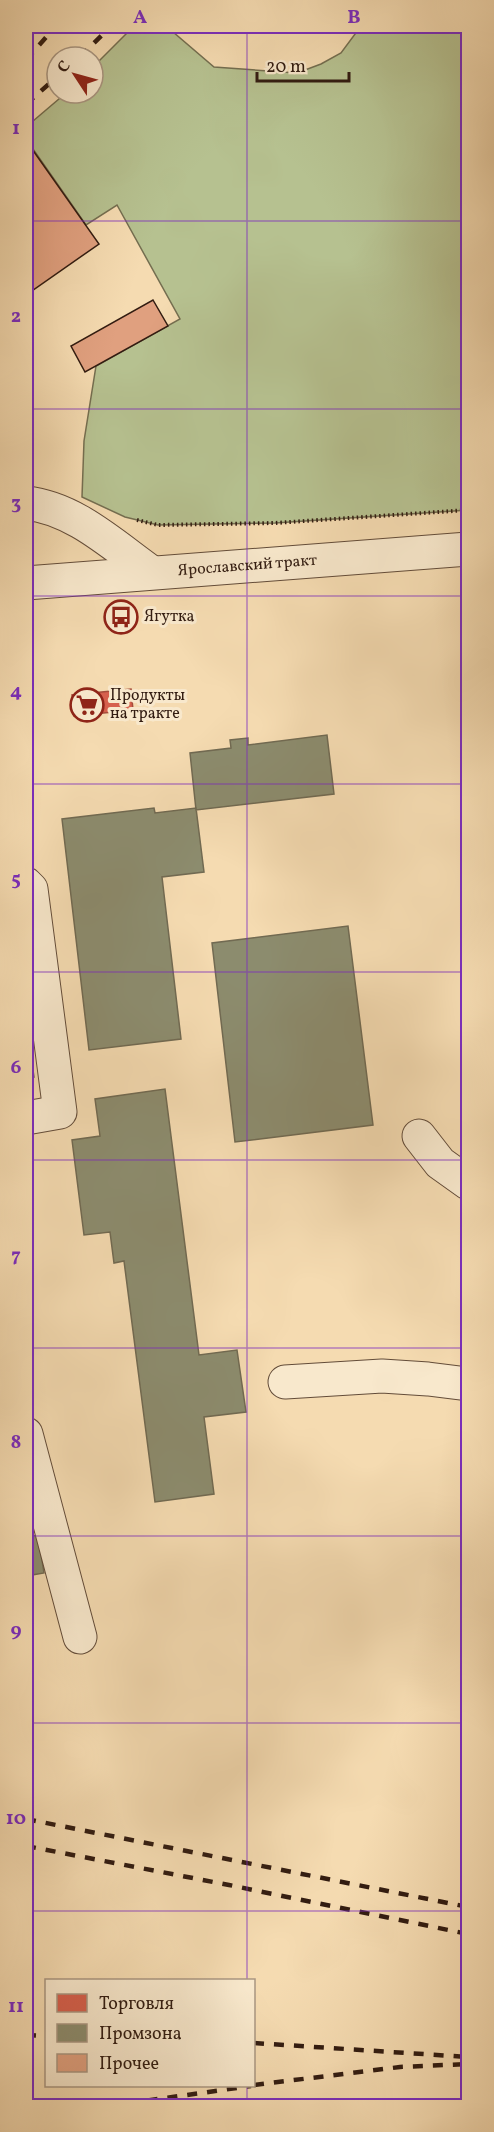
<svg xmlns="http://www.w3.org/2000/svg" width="494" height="2132" viewBox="0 0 494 2132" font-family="Vollkorn,serif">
<rect width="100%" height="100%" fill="#f5dbb1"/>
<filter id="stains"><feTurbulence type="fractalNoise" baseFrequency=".00333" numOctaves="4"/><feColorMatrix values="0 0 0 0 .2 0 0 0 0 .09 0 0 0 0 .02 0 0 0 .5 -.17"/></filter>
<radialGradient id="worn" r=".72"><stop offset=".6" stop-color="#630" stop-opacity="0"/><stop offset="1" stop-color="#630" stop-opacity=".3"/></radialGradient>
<path fill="#b6c190" stroke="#746e50" stroke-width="1.5" d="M134,26H166L214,67L297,73L321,64L341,53L361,26H468V510L275,523L158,525L125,517L82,497L84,441L96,366L180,319L117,205L86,225L26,139V127L66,93H93V67Z"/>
<path fill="#d6604d" stroke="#a54c3b" stroke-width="1.5" d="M131,689L133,710L74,716L72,695Z"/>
<path fill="#8c8c6e" stroke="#716a52" stroke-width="1.5" d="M327,735L334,794L196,810L190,753L231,748L230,740L248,738V745Z
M154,808L155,813L196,808L204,872L162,877L181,1039L89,1050L62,819Z
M348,926L373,1125L235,1142L212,943Z
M26,1022L34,1077L26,1078Z
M165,1089L199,1355L237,1350L246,1412L204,1417L214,1494L155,1502L124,1261L114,1263L110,1232L84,1235L72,1140L100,1136L95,1099Z
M38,1535L44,1573L26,1576V1537Z"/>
<path fill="#e0a07f" stroke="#321c11" stroke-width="1.5" d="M32,149L99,244L26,295V153Z
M153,300L168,326L85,372L71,346Z"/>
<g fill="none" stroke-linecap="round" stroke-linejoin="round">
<defs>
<g id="minor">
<path d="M26,503C74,508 113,545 151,572"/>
<path id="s1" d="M26,583L468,549"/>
<path d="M26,884L31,889L60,1112L26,1118"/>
<path d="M419,1136L440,1163L468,1183"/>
<path d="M285,1382L382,1376L428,1379L468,1384"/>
<path d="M26,1434L80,1637"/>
</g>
</defs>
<use href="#minor" stroke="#634c39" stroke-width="35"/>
<path stroke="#321c11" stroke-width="4" stroke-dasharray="1.5 3" stroke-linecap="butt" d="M137,520L158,525L275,523L468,510"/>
<use href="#minor" stroke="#f8e8cc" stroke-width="33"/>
<path stroke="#321c11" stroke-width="4.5" stroke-dasharray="10 10" stroke-linecap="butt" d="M80,57L111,26
M26,60L56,26
M26,104L57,77
M26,1819L468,1907
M26,1846L229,1885L468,1934
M26,2035L46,2036
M254,2043L468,2057
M254,2085L400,2067L468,2064
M108,2106L251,2086"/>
</g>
<path fill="none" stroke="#7b2cbf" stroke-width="1.5" stroke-opacity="0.55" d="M247,26V1980M26,221H468M26,409H468M26,596H468M26,784H468M26,972H468M26,1160H468M26,1348H468M26,1536H468M26,1723H468M26,1911H468M247,2086V2106"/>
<defs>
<symbol id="bus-ring" viewBox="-11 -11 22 22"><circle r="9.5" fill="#f8e8cc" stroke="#8f2418" stroke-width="1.5"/><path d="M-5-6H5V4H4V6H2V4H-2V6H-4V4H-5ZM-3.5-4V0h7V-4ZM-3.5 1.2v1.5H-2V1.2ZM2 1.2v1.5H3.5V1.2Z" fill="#8f2418"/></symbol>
<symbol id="supermarket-ring" viewBox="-11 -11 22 22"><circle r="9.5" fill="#f8e8cc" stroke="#8f2418" stroke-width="1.5"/><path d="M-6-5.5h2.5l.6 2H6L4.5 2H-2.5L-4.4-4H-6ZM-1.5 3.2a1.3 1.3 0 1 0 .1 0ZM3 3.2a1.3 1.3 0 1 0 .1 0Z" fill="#8f2418"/></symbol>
</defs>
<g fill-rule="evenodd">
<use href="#bus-ring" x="102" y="598" width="38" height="38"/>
<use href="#supermarket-ring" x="68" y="686" width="38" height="38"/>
</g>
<g text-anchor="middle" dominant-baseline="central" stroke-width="6" stroke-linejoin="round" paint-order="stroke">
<g font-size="16" fill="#321c11" stroke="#f8e8cc">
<text stroke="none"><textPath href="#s1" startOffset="222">Ярославский тракт</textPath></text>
</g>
<g font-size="16" fill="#321c11" stroke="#f8e8cc" text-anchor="start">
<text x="144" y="617">Ягутка</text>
<text x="110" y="696">Продукты<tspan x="110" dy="18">на тракте</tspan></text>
</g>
</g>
<rect width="494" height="2132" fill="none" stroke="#f5dbb1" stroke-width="66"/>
<rect x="45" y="1979" width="210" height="108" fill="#f8e8cc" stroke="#a99681" stroke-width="1.5"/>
<rect x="57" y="1994" width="30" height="18" fill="#d6604d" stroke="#a99681" stroke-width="1.5"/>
<text x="99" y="2009" font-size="18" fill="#321c11">Торговля</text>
<rect x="57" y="2024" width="30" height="18" fill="#8c8c6e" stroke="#a99681" stroke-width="1.5"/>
<text x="99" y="2039" font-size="18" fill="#321c11">Промзона</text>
<rect x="57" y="2054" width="30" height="18" fill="#e0a07f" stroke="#a99681" stroke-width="1.5"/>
<text x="99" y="2069" font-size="18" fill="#321c11">Прочее</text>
<g transform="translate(75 75) rotate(306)"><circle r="28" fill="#f8e8cc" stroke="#a99681" stroke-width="1.5"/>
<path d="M0-4.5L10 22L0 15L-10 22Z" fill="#8f2418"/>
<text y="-9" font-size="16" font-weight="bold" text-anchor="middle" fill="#321c11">С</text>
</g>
<path d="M257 72v9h92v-9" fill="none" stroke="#321c11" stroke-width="3"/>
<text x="266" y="72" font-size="18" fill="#321c11" stroke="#f8e8cc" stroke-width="4.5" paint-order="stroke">20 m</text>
<rect x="33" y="33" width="428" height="2066" fill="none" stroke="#7b2cbf" stroke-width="2"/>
<g font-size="20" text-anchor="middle" font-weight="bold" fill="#7b2cbf">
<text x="140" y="23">A</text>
<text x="354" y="23">B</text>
<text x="16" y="134">1</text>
<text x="16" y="322">2</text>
<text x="16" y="509">3</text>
<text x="16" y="697">4</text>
<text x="16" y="885">5</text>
<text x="16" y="1073">6</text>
<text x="16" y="1261">7</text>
<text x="16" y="1448">8</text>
<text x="16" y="1636">9</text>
<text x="16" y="1824">10</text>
<text x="16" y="2012">11</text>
</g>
<rect width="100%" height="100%" filter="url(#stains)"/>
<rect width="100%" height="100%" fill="url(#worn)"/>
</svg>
